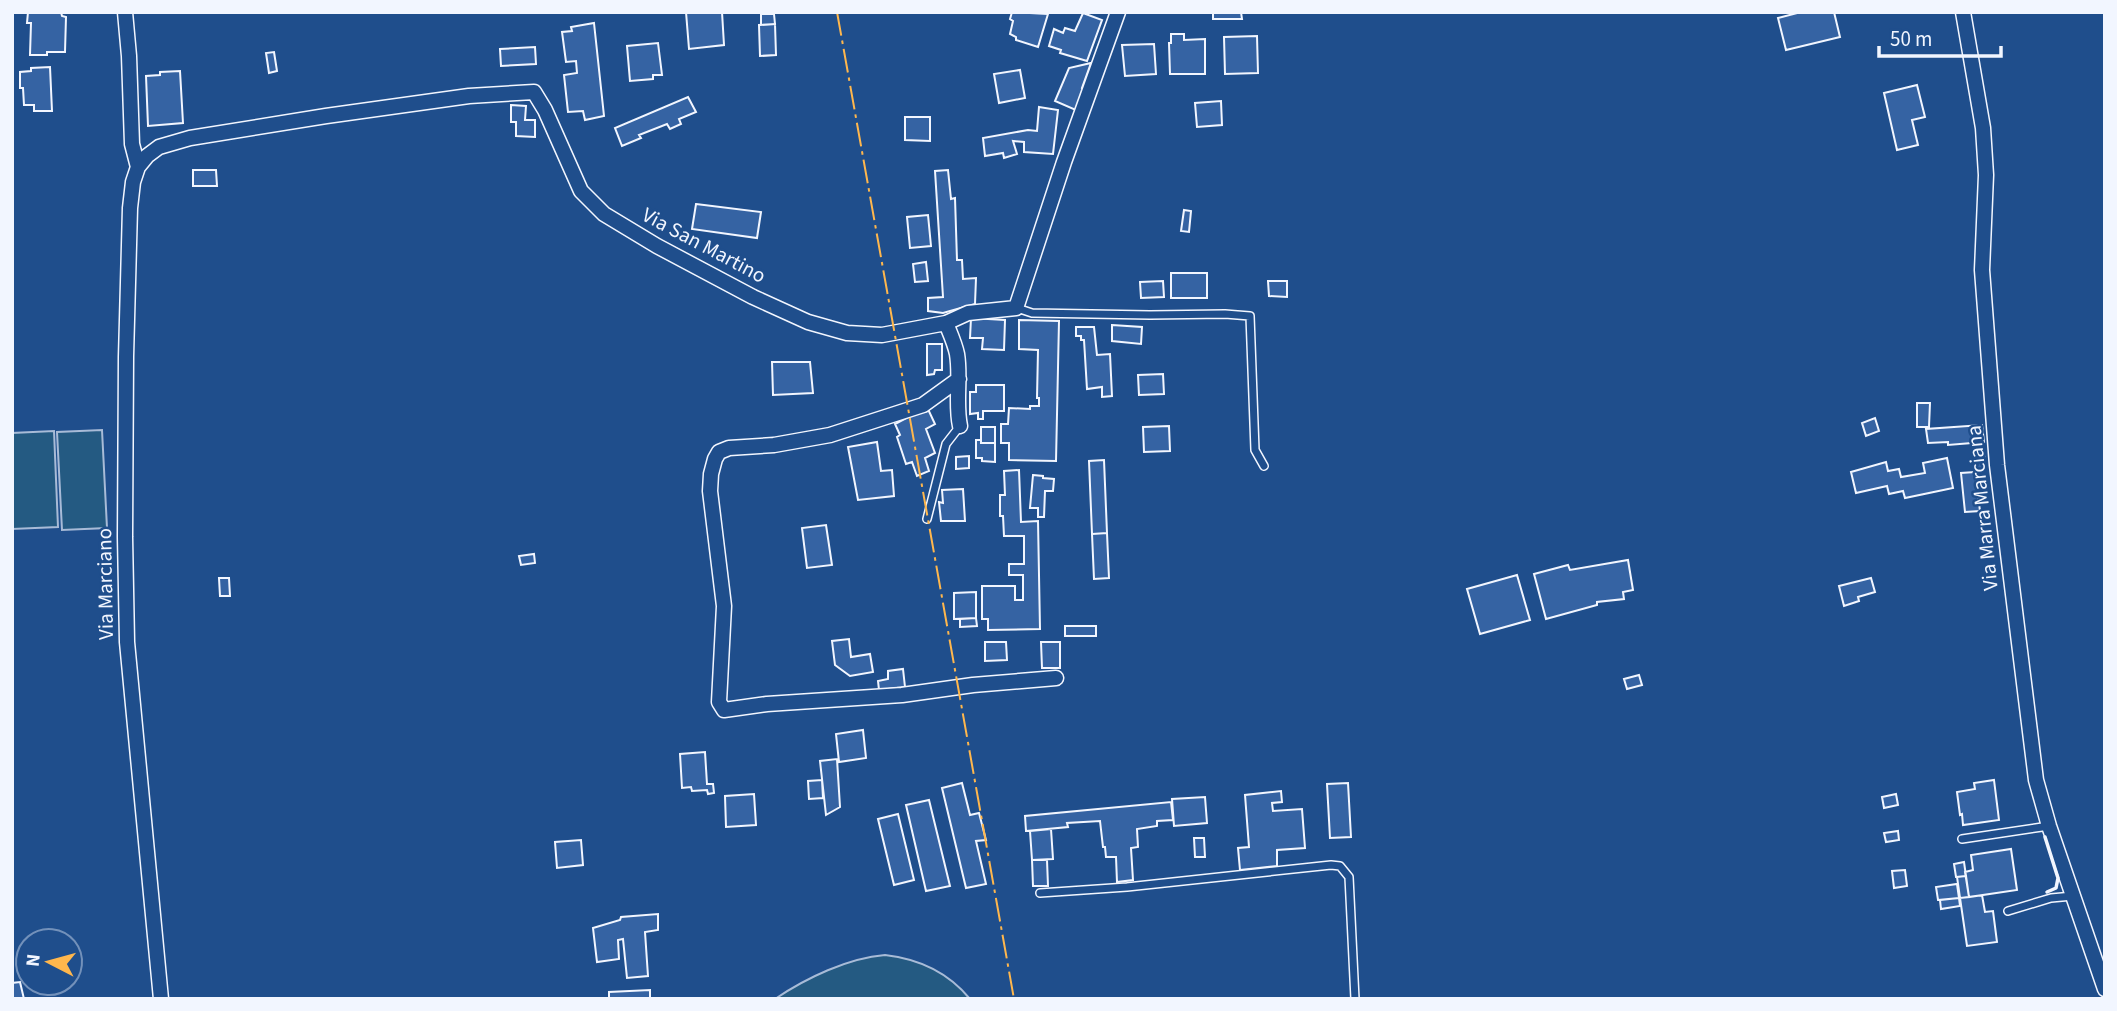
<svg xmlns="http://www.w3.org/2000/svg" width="2117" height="1011" viewBox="0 0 2117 1011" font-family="'Source Sans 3',sans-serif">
<rect width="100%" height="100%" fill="#1f4e8c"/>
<path fill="#245a82" stroke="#a8bbd7" stroke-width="2" d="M102,430L107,528L62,530L57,432Z
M54,431L58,527L12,529V433Z
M885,955C920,959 948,972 970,999H775C806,978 848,958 885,955Z"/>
<path fill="#3563a3" stroke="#f2f6ff" stroke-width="2" d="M28,12H61L62,16L66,17L65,52H47V55H30L31,23H27Z
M686,12H722L724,45L689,49Z
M1012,12L1048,14L1038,47L1016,40V37L1010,34L1013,21L1010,19Z
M1213,12H1241L1242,19H1213Z
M1801,12H1834L1840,37L1786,50L1778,18Z
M1083,13L1102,20L1087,61L1060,53L1061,50L1049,46L1054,29L1063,33L1065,28L1075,31Z
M761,14H774L775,24L761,25Z
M594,23L604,116L585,120L583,111L568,112L564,75L577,73L576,61L566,62L562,32L572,31L571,27Z
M775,24L776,55L760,56L759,25Z
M1171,34H1184V40L1205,39V74H1170L1169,43H1171Z
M1257,36L1258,73L1225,74L1224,37Z
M658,43L662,75H653V79L630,81L627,46Z
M1154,44L1156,74L1125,76L1122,45Z
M535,47L536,64L501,66L500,49Z
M274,52L277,71L269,73L266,53Z
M1091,63L1082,88L1086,90L1078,111L1055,101L1069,68Z
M50,67L52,111H34V105H24L23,88H20V72L31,71V68Z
M1020,70L1025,98L999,103L994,74Z
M180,71L183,123L148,126L146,76L160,75V72Z
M1917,85L1925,117L1912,120L1918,145L1897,150L1884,93Z
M688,97L696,112L679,119L681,124L670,129L667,124L639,135L641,138L622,146L615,128Z
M1221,101L1222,125L1197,127L1195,103Z
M511,105L526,106L525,120H535V137L516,136V122H511Z
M1039,107L1058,110L1053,154L1024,152V142L1013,141L1017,154L1004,158L1003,153L985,156L983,138L1028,130L1037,131Z
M905,117H930V141L905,140Z
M193,170H216L217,186H193Z
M948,170L951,199L955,198L957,260H962L963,279L976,278L975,304L943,313L928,311V298L943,297L935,171Z
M696,204L761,212L757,238L692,229Z
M1184,210L1191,211L1189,232L1181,231Z
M928,215L931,246L910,248L907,217Z
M926,262L928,281L915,282L913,264Z
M1171,273H1207V298H1171Z
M1163,281L1164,297L1141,298L1140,282Z
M1268,281H1287V297L1269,296Z
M971,318L1005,320L1004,350L982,349L983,338H970Z
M1019,320L1059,321L1056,461L1009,460V443H1001V424H1008L1009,408L1030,409V406H1039V398H1037L1038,350L1019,349Z
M1112,325L1142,327L1141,344L1112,341Z
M1076,327H1094L1097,355L1110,354L1112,396L1102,397V387L1087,389L1084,340H1081V336H1076Z
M927,344H942V370H935L934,374L927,375Z
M772,362H810L813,393L773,395Z
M1163,374L1164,394L1139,395L1138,375Z
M976,385H1004V411H983V419H978V413L970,414V392H976Z
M1917,403H1930L1929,427H1917Z
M927,407L935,424L926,429L935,453L925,458L929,471L917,476L912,462L906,464L897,437L900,435L895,424Z
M1875,418L1879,431L1866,436L1862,423Z
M1982,425L1984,442L1948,445V442L1928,443L1926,429Z
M1169,426L1170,451L1144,452L1143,427Z
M981,427H995V443H981Z
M976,440H981V443H995V462L982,461V458H976Z
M877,442L881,471L892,470L894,496L858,500L848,447Z
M1984,453L1985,468L1977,470L1975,454Z
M969,456V468L956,469V457Z
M1947,458L1953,488L1905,498L1903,491L1889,494L1887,486L1856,493L1851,472L1886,462L1888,471L1899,469L1901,477L1925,473L1923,463Z
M1104,460L1107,533L1092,534L1089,461Z
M1019,470L1021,522L1038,521L1040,629L988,630V619H982V586H1015V600H1023V575H1009V564H1024V536H1004L1003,516H1000V495H1005L1004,471Z
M1975,472L1980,511L1965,512L1961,473Z
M1033,475L1043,476V478L1054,479L1053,491H1045L1044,517H1038V508H1030Z
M963,489L965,521H941L939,502L943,503L942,490Z
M826,525L832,565L807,568L802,528Z
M1107,533L1109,578L1094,579L1092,534Z
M534,554L535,563L521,565L519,556Z
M1628,560L1633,590L1623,592L1624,599L1597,602V605L1546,619L1534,574L1568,565L1570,570Z
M1517,575L1530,620L1480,634L1467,589Z
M219,578H229L230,596H220Z
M1871,578L1875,592L1858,597L1859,601L1844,606L1839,586Z
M976,592V618L954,619V593Z
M976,618L977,626L960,627V619Z
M1065,626H1096V636H1065Z
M849,639L851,657L870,654L873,672L850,676L835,665L832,641Z
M985,642H1006L1007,660L985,661Z
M1041,642H1060V668H1042Z
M903,669L905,687L879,690L878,681L888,679V671Z
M1639,675L1642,685L1627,689L1624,679Z
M863,730L866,758L839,762L836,734Z
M705,752L707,784H713L714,793L708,794L707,790L692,791L691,787L682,788L680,754Z
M837,759L840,807L826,815L820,761Z
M822,780L823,798L809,799L808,781Z
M1994,780L1999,820L1963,825L1962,814L1960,815L1957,792L1975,789L1974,783Z
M962,783L970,815L979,813L986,840L976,841L986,884L966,888L942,788Z
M1348,783L1351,837L1330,838L1327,784Z
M1281,791L1282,802L1272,803L1273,811L1302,809L1305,848L1277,850V866L1240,870L1238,848L1249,847L1245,795Z
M754,794L756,825L726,827L725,796Z
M1896,794L1898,805L1884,808L1882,797Z
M1205,797L1207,823L1174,826L1172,799Z
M929,800L950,886L926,891L906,805Z
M1171,802L1173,820L1157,821V826L1137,829L1138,847L1131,848L1133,880L1117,882L1116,857H1106L1105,847H1103L1100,821L1067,823L1068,827L1026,831L1025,816Z
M898,814L914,880L894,885L878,819Z
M1051,829L1053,859L1032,860L1030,831Z
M1898,831L1899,840L1886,842L1884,833Z
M1194,838H1204L1205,857H1195Z
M581,840L583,865L557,868L555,842Z
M2011,849L2017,890L1969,897L1965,872L1973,870L1971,855Z
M1032,860H1047L1048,886H1033Z
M1964,862L1966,876L1956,877L1954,864Z
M1905,870L1907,886L1894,888L1892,871Z
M1966,876L1969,897L1960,898L1957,877Z
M1957,884L1959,898L1938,900L1936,887Z
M1982,895L1985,912L1993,911L1997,942L1967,946L1960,898Z
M1959,898L1960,906L1941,909L1940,900Z
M658,914V930L645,932L648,976L627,978L623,939L618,940L619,959L597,962L593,928L620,920L621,917Z
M20,982L24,999H12V983Z
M650,990V999H609V992Z"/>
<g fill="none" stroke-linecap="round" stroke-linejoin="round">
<defs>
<path id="lane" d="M1017,308L1032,313L1150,315L1225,314L1250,316L1255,450L1264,466
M927,519L946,444L960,426
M1962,839L2049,826
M1040,893L1127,887L1331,865L1340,866L1349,877L1355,999
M2008,911L2051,898L2073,896"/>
<path id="street" d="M125,12L129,56L132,144L138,167
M1963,12L1983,128L1986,175L1982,270L1997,465L2036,780L2049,826L2105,989
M946,323C950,333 955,344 957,354C961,378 955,403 960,426
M959,379L923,405L830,435L774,445L729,448L719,452L715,459L711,474L710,491L724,606L719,702L724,710L767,704L902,695L973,685L1056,678
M161,999L127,642L125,537L126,357L130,208L133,182L138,167L147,156L159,147L190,138L326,116L469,96L534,92L545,110L581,191L604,214L657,246L753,297L808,322L847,333L882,335L946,323L968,313L1016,308L1064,162L1118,12"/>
</defs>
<use href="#lane" stroke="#f2f6ff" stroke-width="10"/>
<use href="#street" stroke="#f2f6ff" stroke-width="17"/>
<use href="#lane" stroke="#1f4e8c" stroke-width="7"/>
<use href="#street" stroke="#1f4e8c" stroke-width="14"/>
<path stroke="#f2f6ff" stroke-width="3.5" d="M2045,837L2058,878L2056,888L2047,892"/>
<path stroke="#ffb74d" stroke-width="2" stroke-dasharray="24 5 3.5 5" stroke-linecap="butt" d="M837,12L1014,999"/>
</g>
<g text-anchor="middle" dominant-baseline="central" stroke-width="5" stroke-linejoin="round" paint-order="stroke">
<g font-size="21" fill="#f2f6ff" stroke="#1f4e8c">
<text transform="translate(704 245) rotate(28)">Via San Martino</text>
<text transform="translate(1982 508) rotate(-96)">Via Marra Marciana</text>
<text transform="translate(105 584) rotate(-91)">Via Marciano</text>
</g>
</g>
<rect width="2117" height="1011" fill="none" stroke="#f2f6ff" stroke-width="28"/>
<g transform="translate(49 962) rotate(276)"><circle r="33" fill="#1f4e8c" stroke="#7391ba" stroke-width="2"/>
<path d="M0-5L12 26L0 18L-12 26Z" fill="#ffb74d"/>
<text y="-10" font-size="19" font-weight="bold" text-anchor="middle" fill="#f2f6ff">N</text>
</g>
<path d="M1879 46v10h122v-10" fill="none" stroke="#f2f6ff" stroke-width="3.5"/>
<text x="1890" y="46" font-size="21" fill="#f2f6ff" stroke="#1f4e8c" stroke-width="5" paint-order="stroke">50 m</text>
</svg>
